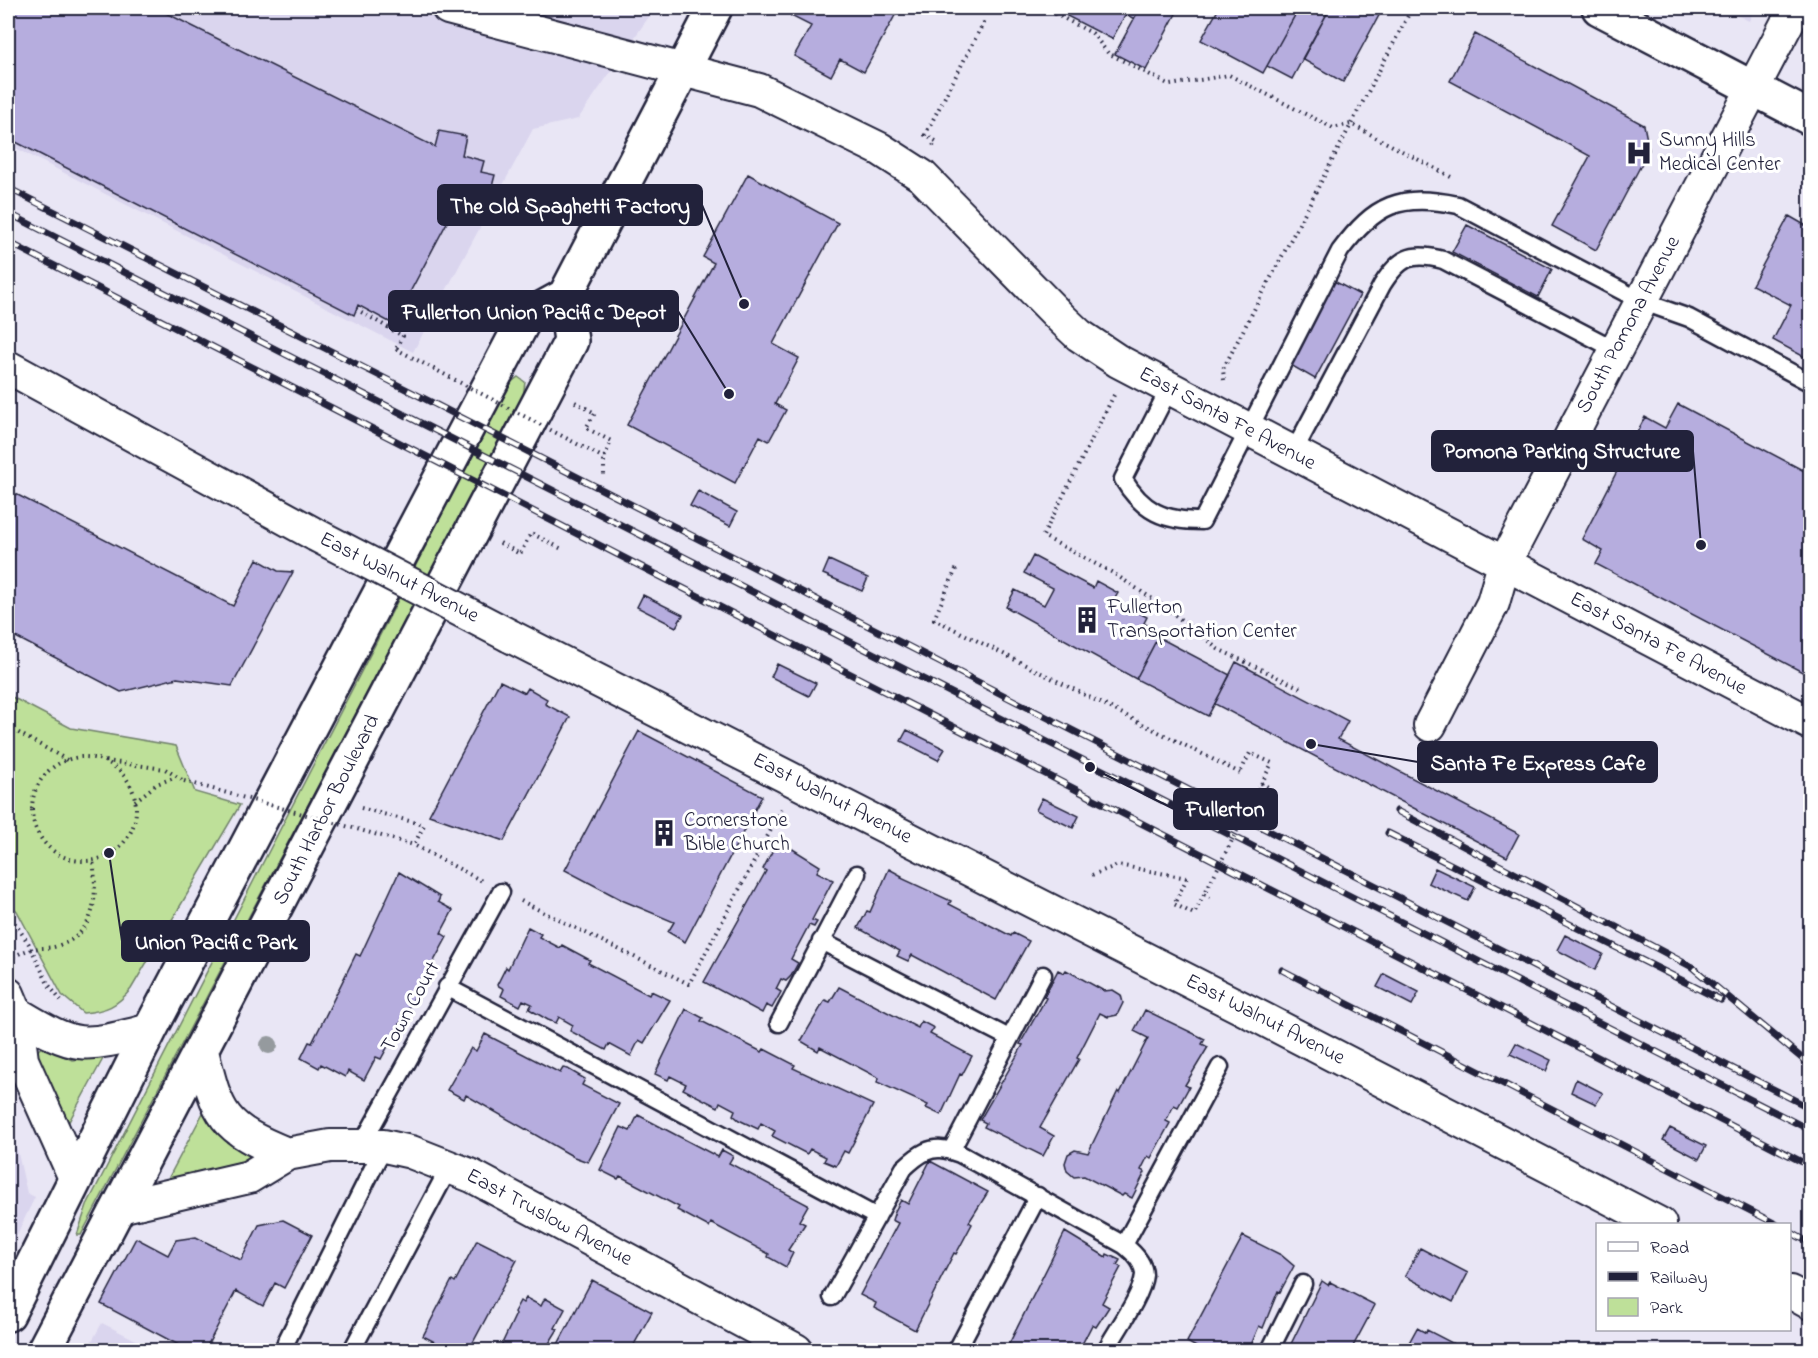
<svg xmlns="http://www.w3.org/2000/svg" width="1818" height="1358" viewBox="0 0 1818 1358" font-family="'Indie Flower',sans-serif">
<rect width="100%" height="100%" fill="#e9e6f5"/>
<filter id="ink" filterUnits="userSpaceOnUse"><feTurbulence type="fractalNoise" baseFrequency=".0167" numOctaves="2"/><feDisplacementMap in="SourceGraphic" scale="12" xChannelSelector="R" yChannelSelector="G"/><feConvolveMatrix kernelMatrix="1 2 1 2 8 2 1 2 1" color-interpolation-filters="sRGB"/></filter>
<g filter="url(#ink)">
<path fill="#dad5ee" d="M8,8H655L578,119L533,129L413,352L8,144Z
M1723,8H1755L1749,21Z
M8,1144L17,1149L27,1193L35,1197L8,1253Z
M102,1323L156,1350H87Z"/>
<path fill="#bee099" stroke="#70816a" stroke-width="1.5" d="M518,377L525,382L523,397L81,1235H77L87,1205L509,384Z
M8,695L71,728L176,746L195,792L240,805L131,989C117,1006 106,1011 83,1013L62,995L17,911L8,902Z
M43,1047L72,1060L104,1057L66,1127L35,1057L39,1049Z
M204,1111L217,1133L249,1154L248,1160L168,1179Z"/>
<path fill="#b6adde" stroke="#22223b" stroke-width="1.5" d="M8,8H162V11L435,147L439,131L466,136L462,155L484,161L481,172L495,175L489,198L478,195L473,205L460,198L393,324L358,305L354,315L8,138Z
M796,8H899L864,72L840,59L831,76L794,56L811,26L791,16Z
M1072,8H1140L1134,19L1126,14L1112,39L1067,16Z
M1140,8H1179L1146,70L1115,54Z
M1219,8H1299L1263,73L1201,40Z
M1299,8H1330L1292,79L1267,66Z
M1330,8H1383L1343,82L1302,59Z
M1475,34L1644,125L1649,150L1596,250L1552,226L1590,156L1450,81Z
M748,174L838,223L773,344L799,358L775,404L786,410L769,441L760,436L735,483L627,425L714,263L703,257Z
M1789,216L1810,228V360L1773,340L1791,305L1752,285Z
M1467,225L1552,269L1538,297L1452,252Z
M1334,281L1360,295L1315,379L1289,364Z
M1678,404L1810,474V676L1596,564L1603,551L1582,539L1645,417L1665,428Z
M8,490L233,606L257,559L278,571L293,572L232,686L177,678L121,692L8,633Z
M698,491L737,512L730,526L690,506Z
M1033,556L1093,588L1096,581L1118,593L1114,600L1147,617L1144,623L1150,627L1148,632L1158,637L1136,679L1006,607L1015,590L1044,605L1053,588L1024,573Z
M829,560L868,578L862,591L823,574Z
M643,595L683,615L676,627L637,607Z
M1158,637L1230,675L1208,716L1136,679Z
M1236,662L1348,721L1338,739L1519,834L1507,857L1215,704Z
M777,664L816,683L809,696L771,677Z
M500,681L525,693L528,688L547,699L545,704L570,717L504,841L429,815Z
M907,730L945,749L938,760L901,741Z
M639,731L762,796L685,942L668,932L674,922L624,901L565,870Z
M1042,798L1079,816L1073,828L1036,810Z
M778,840L820,866L817,872L833,880L812,920L817,922L814,927L809,925L791,959L798,963L791,976L786,981L781,979L776,989L781,992L772,1008L766,1005L762,1013L704,982L766,871L763,869Z
M1435,868L1475,887L1468,901L1428,883Z
M889,869L902,876L901,878L951,901L949,904L1011,936L1013,933L1029,941L996,1000L912,955L908,961L897,956L900,951L858,928L867,911L870,912Z
M399,872L440,897L438,902L453,910L441,933L447,937L381,1059L376,1057L364,1080L348,1071L345,1077L321,1064L319,1068L301,1058L309,1042L312,1043L356,954L360,956L362,952Z
M528,927L541,934L539,937L560,948L562,945L590,960L588,963L649,995L651,991L670,1000L644,1043L639,1040L631,1056L609,1044L606,1050L570,1031L573,1025L559,1017L556,1023L548,1020L529,1009L532,1004L523,1000L520,1006L501,996L504,989L497,985L506,967L508,969Z
M1565,935L1603,954L1595,970L1557,950Z
M1058,970L1064,973L1066,970L1104,991L1113,990L1121,995L1123,1003L1117,1015L1108,1017L1100,1013L1077,1058L1079,1059L1040,1128L1054,1136L1043,1156L984,1127L986,1123L980,1120L1023,1045L1020,1044L1046,998L1044,997Z
M1384,974L1419,992L1412,1005L1377,987Z
M839,987L918,1028L921,1021L934,1028L930,1034L972,1056L962,1075L960,1074L941,1115L926,1108L928,1105L877,1082L879,1078L820,1047L818,1051L801,1041L825,1000L830,1002Z
M686,1009L703,1018L701,1021L762,1052L764,1049L795,1065L793,1068L873,1105L848,1153L844,1151L836,1166L824,1161L826,1157L810,1149L807,1154L772,1136L775,1131L761,1123L758,1129L739,1120L733,1115L735,1110L720,1102L718,1107L683,1089L686,1084L670,1076L668,1080L655,1074Z
M1145,1010L1205,1039L1202,1044L1208,1047L1185,1085L1189,1087L1178,1107L1174,1105L1166,1121L1170,1123L1151,1158L1148,1156L1141,1170L1145,1172L1132,1198L1124,1194L1122,1196L1084,1176L1074,1177L1067,1171L1065,1163L1068,1154L1075,1150L1088,1153L1118,1091L1120,1093L1148,1038L1134,1031Z
M485,1034L560,1073L563,1068L568,1069L585,1079L582,1085L619,1104L588,1162L574,1157L466,1095L464,1099L447,1090L471,1048L476,1051Z
M1516,1043L1551,1060L1546,1071L1510,1054Z
M1576,1079L1603,1093L1596,1104L1571,1092Z
M638,1115L718,1157L722,1150L733,1156L729,1163L808,1205L799,1221L805,1224L788,1250L793,1253L786,1267L768,1257L769,1254L711,1223L709,1227L677,1210L679,1207L620,1176L618,1179L600,1170L621,1127L630,1131Z
M1670,1128L1706,1146L1699,1159L1663,1140Z
M930,1161L988,1192L969,1222L972,1224L956,1254L954,1253L915,1330L874,1308L876,1303L860,1295L898,1223L892,1220L895,1211L901,1200L908,1204Z
M283,1220L312,1235L284,1288L275,1283L263,1306L236,1291L205,1350H188L101,1304L136,1238L168,1255L176,1240L196,1237L241,1260L259,1225Z
M1065,1232L1106,1257L1107,1254L1120,1260L1117,1265L1121,1267L1102,1303L1109,1307L1096,1327L1092,1325L1079,1350H1006Z
M1243,1236L1281,1255L1294,1266L1280,1292L1278,1291L1263,1328L1259,1326L1249,1350H1198V1348L1187,1342Z
M477,1240L517,1260L469,1350H433L437,1343L423,1336L452,1280L455,1282Z
M1420,1248L1468,1273L1453,1302L1405,1276Z
M592,1280L652,1312L631,1350H555Z
M1322,1281L1328,1285L1330,1282L1375,1305L1351,1350H1288Z
M526,1298L541,1306L545,1298L565,1309L555,1328L558,1329L545,1350H499L516,1314L514,1312L520,1301L523,1303Z
M1417,1328L1426,1333L1427,1330L1462,1348L1405,1350Z
M102,1344L115,1350H99Z"/>
<g fill="none" stroke-linecap="round" stroke-linejoin="round">
<defs>
<path id="service" d="M1169,389L1123,479C1143,512 1164,521 1202,521L1340,251C1375,204 1400,193 1458,205L1641,301L1689,318L1807,381
M1293,453L1382,285C1399,258 1411,251 1443,260L1616,350
M821,941L1009,1038
M447,987L877,1217
M779,1023L857,874
M362,1144L501,892
M951,1151L960,1154L1124,1245
M832,1297L904,1168C918,1155 931,1144 951,1151L1043,975
M285,1350L286,1342L384,1146
M352,1350L450,1166
M957,1350L1038,1196
M1106,1350C1116,1331 1142,1296 1144,1275C1144,1263 1133,1252 1124,1245L1220,1067
M1270,1350L1303,1284"/>
<path id="minor" d="M448,8L759,90L880,149L922,176L1062,319L1079,335L1118,361L1810,723
M8,367L316,535
M510,636L1242,1008L1660,1224
M1430,725L1493,603L1504,564L1795,8
M8,994L16,1013L22,1060L75,1178
M16,1013C77,1050 82,1048 150,1030
M202,1051C218,1116 222,1128 287,1154
M120,1207L249,1177L287,1154L330,1146H384L411,1152L472,1176L796,1350
M1790,1292L1810,1303"/>
<path id="secondary" d="M1599,8L1810,118"/>
<path id="primary" d="M8,1314L150,1030L525,318L565,296L715,8
M44,1350L571,341L565,296"/>
</defs>
<use href="#service" stroke="#22223b" stroke-width="21"/>
<use href="#minor" stroke="#22223b" stroke-width="36"/>
<use href="#secondary" stroke="#22223b" stroke-width="38"/>
<use href="#primary" stroke="#22223b" stroke-width="38"/>
<path stroke="#22223b" stroke-width="4" stroke-dasharray="1.5 4.5" stroke-linecap="butt" d="M1044,8L1092,33L1108,53L1170,85L1229,75L1333,128L1351,124L1453,178
M933,146L936,141L925,135L984,22
M356,309L403,336L396,349
M1224,380L1223,369L1412,8
M1114,395L1043,536L1113,573L1165,607L1218,649L1303,689
M575,402L595,413L586,428L611,441L604,458V478
M500,543L520,554L531,533L564,550
M956,569L934,619L1240,773
M8,727L67,760
M32 809a52 52 0 1 1 104 0a52 52 0 1 1-104 0Z
M106,761L165,769L184,781
M1261,783L1268,787
M135,801L157,784L176,777
M361,808L424,825L414,845L482,881
M1092,875L1118,865L1187,878
M1204,894L1210,897
M521,901L689,984L782,809
M8,913L29,944L48,984L61,1001
M8,959C15,956 25,950 33,949C43,947 51,949 60,945C98,932 97,893 93,859"/>
<use href="#service" stroke="#fff" stroke-width="16"/>
<use href="#minor" stroke="#fff" stroke-width="32"/>
<use href="#secondary" stroke="#fff" stroke-width="33"/>
<use href="#primary" stroke="#fff" stroke-width="33"/>
<defs>
<path id="rail" d="M8,188L388,380L1810,1108
M8,213L1810,1130
M8,242L1810,1166
M1397,811L1692,967L1810,1065
M1388,833L1721,1000
M1282,970L1776,1224
M1790,1232L1810,1243"/>
</defs>
<use href="#rail" stroke="#22223b" stroke-width="7"/>
<use href="#rail" stroke="#fff" stroke-width="4.5" stroke-dasharray="14" stroke-linecap="butt"/>
<defs>
<path id="minor-bridge" d="M316,535L510,636"/>
</defs>
<use href="#minor-bridge" stroke="#22223b" stroke-width="36" stroke-linecap="butt"/>
<path stroke="#22223b" stroke-width="4" stroke-dasharray="1.5 4.5" stroke-linecap="butt" d="M396,349L604,458
M184,781L414,845
M1187,878L1174,904L1194,914L1272,763L1250,753L1240,773"/>
<use href="#minor-bridge" stroke="#fff" stroke-width="32"/>
</g>
<circle fill="#959a9e" cx="269" cy="1045" r="9"/>
</g>
<defs>
<symbol id="hospital-bare" viewBox="-9 -9 18 18"><path d="M-5-5h3v3.5h4V-5h3V5h-3V1.5h-4V5h-3Z" fill="#22223b" stroke="#fff" stroke-width="2.5" paint-order="stroke"/></symbol>
<symbol id="building-bare" viewBox="-9 -9 18 18"><path d="M-4-6H4V6H1V3H-1V6H-4ZM-2.5-4.3h1.7v1.8h-1.7ZM.8-4.3h1.7v1.8H.8ZM-2.5-1h1.7V.8h-1.7ZM.8-1h1.7V.8H.8Z" fill="#22223b" stroke="#fff" stroke-width="2.5" paint-order="stroke"/></symbol>
</defs>
<g fill-rule="evenodd">
<use href="#hospital-bare" x="1620" y="134" width="38" height="38"/>
<use href="#building-bare" x="1068" y="601" width="38" height="38"/>
<use href="#building-bare" x="645" y="814" width="38" height="38"/>
</g>
<g text-anchor="middle" dominant-baseline="central" stroke-width="6" stroke-linejoin="round" paint-order="stroke">
<g font-size="21" fill="#22223b" stroke="#fff" text-anchor="start">
<text x="1659" y="141">Sunny Hills<tspan x="1659" dy="24">Medical Center</tspan></text>
<text x="1107" y="608">Fullerton<tspan x="1107" dy="24">Transportation Center</tspan></text>
<text x="684" y="821">Cornerstone<tspan x="684" dy="24">Bible Church</tspan></text>
</g>
<g font-size="21" fill="#22223b" stroke="#fff">
<text transform="translate(1629 325) rotate(-62)">South Pomona Avenue</text>
<text transform="translate(1227 419) rotate(28)">East Santa Fe Avenue</text>
<text transform="translate(399 578) rotate(27)">East Walnut Avenue</text>
<text transform="translate(1658 644) rotate(28)">East Santa Fe Avenue</text>
<text transform="translate(832 799) rotate(27)">East Walnut Avenue</text>
<text transform="translate(327 810) rotate(-63)">South Harbor Boulevard</text>
<text transform="translate(411 1007) rotate(-61)">Town Court</text>
<text transform="translate(1265 1020) rotate(27)">East Walnut Avenue</text>
<text transform="translate(549 1218) rotate(28)">East Truslow Avenue</text>
</g>
</g>
<path fill="none" stroke="#22223b" stroke-width="2" d="M744 304L702 205M729 394L678 311M1701 545L1693 451M1311 744L1418 762M1090 767L1174 809M109 853L122 941"/>
<g fill="#22223b" stroke="#fff" stroke-width="2">
<circle cx="744" cy="304" r="6"/>
<circle cx="729" cy="394" r="6"/>
<circle cx="1701" cy="545" r="6"/>
<circle cx="1311" cy="744" r="6"/>
<circle cx="1090" cy="767" r="6"/>
<circle cx="109" cy="853" r="6"/>
</g>
<g fill="#22223b" stroke="#22223b" stroke-width="2">
<rect x="438" y="185" width="264" height="40" rx="6"/>
<rect x="389" y="291" width="289" height="40" rx="6"/>
<rect x="1432" y="431" width="261" height="40" rx="6"/>
<rect x="1418" y="742" width="239" height="40" rx="6"/>
<rect x="1174" y="789" width="103" height="40" rx="6"/>
<rect x="122" y="921" width="187" height="40" rx="6"/>
</g>
<g font-size="22" text-anchor="middle" font-weight="bold" fill="#fff">
<text x="570" y="213">The Old Spaghetti Factory</text>
<text x="534" y="319">Fullerton Union Pacific Depot</text>
<text x="1562" y="458">Pomona Parking Structure</text>
<text x="1538" y="770">Santa Fe Express Cafe</text>
<text x="1225" y="816">Fullerton</text>
<text x="216" y="949">Union Pacific Park</text>
</g>
<rect width="1818" height="1358" fill="none" stroke="#fff" stroke-width="30"/>
<rect x="15" y="15" width="1788" height="1328" fill="none" stroke="#22223b" stroke-width="2" filter="url(#ink)"/>
<rect x="1596" y="1223" width="195" height="108" fill="#ffffff" stroke="#a7a7b1" stroke-width="1.5"/>
<rect x="1608" y="1242" width="30" height="9" fill="#ffffff" stroke="#a7a7b1" stroke-width="1.5"/>
<text x="1650" y="1253" font-size="18" fill="#22223b">Road</text>
<rect x="1608" y="1272" width="30" height="9" fill="#22223b" stroke="#a7a7b1" stroke-width="1.5"/>
<text x="1650" y="1283" font-size="18" fill="#22223b">Railway</text>
<rect x="1608" y="1298" width="30" height="18" fill="#bee099" stroke="#a7a7b1" stroke-width="1.5"/>
<text x="1650" y="1313" font-size="18" fill="#22223b">Park</text>
</svg>
